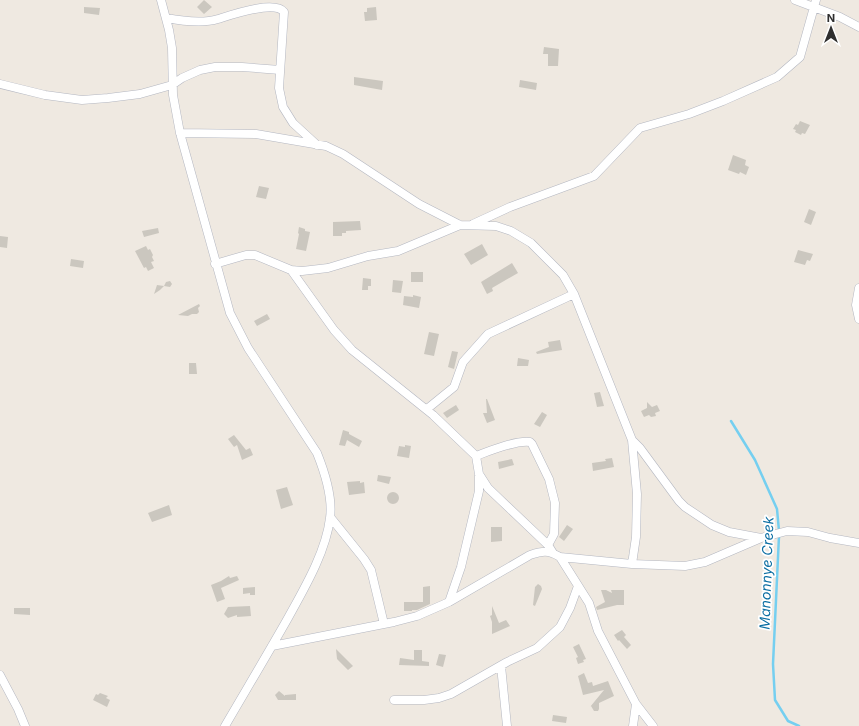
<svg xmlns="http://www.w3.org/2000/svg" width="859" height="726" viewBox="0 0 859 726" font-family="Inter,sans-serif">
<rect width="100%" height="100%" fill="#efe9e1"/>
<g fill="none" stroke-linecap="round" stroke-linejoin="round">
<path stroke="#75cff0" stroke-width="2.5" d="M731,421L755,460L777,509L779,531
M779,536L773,664L775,700L788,721L799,726"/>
</g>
<path fill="#cbc7bf" d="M204,0L212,7L204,14L197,7Z
M84,7L100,8L99,15L84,13Z
M376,7L377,20L365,21L364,12H367V8Z
M544,47L559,49L558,66H548V54H543Z
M354,77L383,81L382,90L354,85Z
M520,80L537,83L536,90L519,87Z
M800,121L810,125L805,134L802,133L801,135L795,132L796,130L793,129L796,124L798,125Z
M733,155L746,160L745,165L749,167L746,175L740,172L739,174L728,170Z
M259,186L269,188L266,199L256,197Z
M809,209L816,212L811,225L804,222Z
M360,221L361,230L346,231V233H342V236H333V222Z
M299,227L305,229V231L310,232L306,251L296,249L299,234L298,233Z
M158,228L159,233L144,237L142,231Z
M0,236L8,237L7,248L0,247Z
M482,244L488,255L471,265L464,254Z
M146,246L148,250L150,249L153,255L152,257L154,261L151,262L154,268L148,271L146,267L144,268L135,251Z
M798,250L813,254L810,261L807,260L805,265L794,262Z
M71,259L84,261L83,268L70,266Z
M512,263L518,273L492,288L493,291L487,294L481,282Z
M411,272H423V282H411Z
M363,278L371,279V286H368V290H362Z
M393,280L403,281L401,293L392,292Z
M170,281L172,284L170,287L164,286L160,290L154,294L157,285L164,286L166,282Z
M413,295L421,297L419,308L403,305L404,296L413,297Z
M199,304L200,306L198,308L199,312L197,314H192L188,316L178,315Z
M267,314L270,319L257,326L254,321Z
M429,332L439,334L434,356L424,354Z
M560,340L562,350L537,354L536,352L549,347L548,342Z
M452,351L458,352L454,369L448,367Z
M518,358L529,360L528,366H517Z
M189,363H196L197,374H189Z
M600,392L604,406L597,407L594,393Z
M486,399H487L495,420L487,423L483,413H487Z
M647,402L652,407L657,405L660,411L655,413L656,416L651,417L649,415L644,417L641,411L647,408Z
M456,405L459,410L447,418L443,413Z
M542,412L547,415L540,427L534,424Z
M343,430L349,432V434L362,441L359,447L347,440L345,446L339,445Z
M234,435L246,450L250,448L253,455L242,460L237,445L234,447L228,439Z
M405,445L411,446L409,458L397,456L399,446L405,447Z
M612,458L614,467L593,471L592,463L606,461L605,459Z
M512,459L514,465L499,469L498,462Z
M378,475L391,477L389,484L377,481Z
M360,481V483L364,482L365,493L349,495L347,482Z
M287,487L293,505L281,509L276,490Z
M387 498a6 6 0 1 1 12 0a6 6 0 1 1-12 0Z
M169,505L172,515L152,522L148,513Z
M567,525L573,529L564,541L559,537Z
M491,527H502V541L491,542Z
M229,576L230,578L237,576L239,580L221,588L225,599L217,602L211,585L221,581Z
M538,584L541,586L542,589L535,606L533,605L535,587Z
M430,586V604L417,610H412V611H404V602H423V587Z
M255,587V595H250V593L243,594V588Z
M601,590H606L612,593L611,590H624V605H617L597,610L596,607L605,602Z
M250,606L251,616L237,617V615L228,618L224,614L228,607Z
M492,606L499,623L506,620L510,626L492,634V622L490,616L492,615Z
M14,608H30V615L14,614Z
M622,630L626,635L624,637L631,645L627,649L619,640L618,641L614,635Z
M579,644L586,659L583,660L584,662L578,664L576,658L578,657L573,647Z
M336,649L353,666L348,670L337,659Z
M414,650H422V661L429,662V666L399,665L400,658L414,660Z
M439,654L446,655L443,667L436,665Z
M584,673L588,683L592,682L593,686L608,681L614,696L599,703V709L598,711H594L591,706L590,707L604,690L583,695L578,676Z
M279,691L285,696V695L296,694V700H278L275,695Z
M100,693L108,696L106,698L110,700L107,707L93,700L96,694L98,695Z
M553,715L567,717L566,723L552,721Z"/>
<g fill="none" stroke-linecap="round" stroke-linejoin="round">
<defs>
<path id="minor" d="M161,0L169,30L172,48L173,95L180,133L230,313L248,348L317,453C325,473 333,497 330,518C326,552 304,589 288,618C267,655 246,690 225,726
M795,0L840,17L859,27
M166,18C182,21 202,24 218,19C234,14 275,0 284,12L279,88L283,107L293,123L317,145
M0,84L45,95L82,100L108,98L140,94L172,85L182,78L200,70L215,67H242L280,70
M180,133L256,134L326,146L343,154L419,204L460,225L496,226L511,231L531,243L563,275L574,294L632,440L640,448L679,501L685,507L712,525L729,532L761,538
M473,224L510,207L594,176L640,128L689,114L723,101L777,77L800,57L816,0
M215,264L246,255H255L291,270L302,271L328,268L368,256L398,251L460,225
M291,270L334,330L352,350L433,415L476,456C489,451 516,440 530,442L532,444L549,479L555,503L554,534L548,545L553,553
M859,288L856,305L859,319
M427,409L454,387L463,362L488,334L574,294
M632,440L637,494L636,537L632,564
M479,474L488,488L548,545
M331,518L364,559L371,570L384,624
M560,557L589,603L598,631L636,704L653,726
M449,602L461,567L479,491V474L476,456
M272,646L394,622L417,616L449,602L530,555C543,551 548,550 560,557L632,564L685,566L705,562L761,538L787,531L808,532L830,538L859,543
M501,666L507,726
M0,675L18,709L25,726
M394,700H424L439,698L451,694L507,662L537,648L560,627L570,608L578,586
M633,726L636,704"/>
</defs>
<use href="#minor" stroke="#b4b7c1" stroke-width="9"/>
<use href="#minor" stroke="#fff" stroke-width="8"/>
</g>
<g text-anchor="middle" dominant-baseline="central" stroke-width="3.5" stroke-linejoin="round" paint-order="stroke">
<g font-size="14" font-style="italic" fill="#0d6fa3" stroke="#fff">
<text transform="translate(766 573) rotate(-88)">Manonnye Creek</text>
</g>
</g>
<g transform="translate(831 28)" stroke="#ffffff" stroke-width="3" paint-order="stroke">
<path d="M0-3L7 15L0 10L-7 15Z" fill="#2e2e2e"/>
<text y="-6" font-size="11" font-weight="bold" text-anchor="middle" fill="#2e2e2e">N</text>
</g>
</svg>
